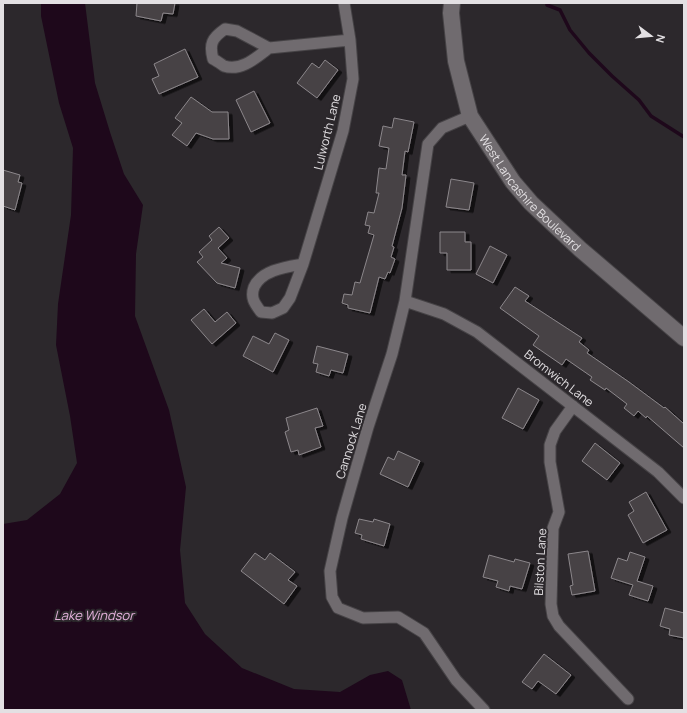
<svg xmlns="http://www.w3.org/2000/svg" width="687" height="713" viewBox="0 0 687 713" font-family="Manrope,sans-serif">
<defs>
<filter id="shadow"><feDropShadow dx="4" dy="2.5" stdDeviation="0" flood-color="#0009"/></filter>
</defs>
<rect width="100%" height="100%" fill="#2c282c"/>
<path fill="#1e081b" d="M41,3H85L95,83L110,132L124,174L143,205L136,254L135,316L169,410L186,487L180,550L185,603L205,634L242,668L294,689L340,692L370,675L388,671L402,680L411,710H3V524L27,520L60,494L77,463L70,416L56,345L58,304L71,215L73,148L59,103L41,16Z"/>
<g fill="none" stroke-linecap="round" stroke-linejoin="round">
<path stroke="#1e081b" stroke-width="3.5" d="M547,3V5L560,10L570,30L589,53L612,76L639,100L651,116L684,137"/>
</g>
<path fill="#464245" stroke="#8c878b" filter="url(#shadow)" d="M137,3H175L173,14L163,13L161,21L136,16Z
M185,49L198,77L159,94L152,79L159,76L154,64Z
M325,60L338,70L317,98L297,83L312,63L319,68Z
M254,91L270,123L251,132L236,100Z
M191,97L212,112H228L229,139H213L196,133L187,146L172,135L182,123L175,118Z
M394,118L414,122L408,152L405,151L402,175H406L402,208L392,246L394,247L391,257L395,259L390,273L388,272L385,279L379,277L370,313L348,308V305L342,303L344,294L352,295L355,282L360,283L374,235L368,233L370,226L365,225L368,212L374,213L379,193H376L379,168L386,169L389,148L379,146L383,126L392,128Z
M3,170L20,175L18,182L22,183L15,210L3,206Z
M451,179L474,183L469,210L446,207Z
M219,227L229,238L218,248L227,258L221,263L240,268L235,288L217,283L197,262L203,257L199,252L212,240L209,236Z
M440,232H465V242H471V270H447V253H440Z
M490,246L507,255L493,283L476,274Z
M515,287L529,296L525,301L582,338L579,342L589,350L587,353L629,382L664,408L665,407L684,424V448L647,416L646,418L638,411L634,416L624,408L627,404L606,388L605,390L590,380L592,377L566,359L562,365L533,345L539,336L500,308Z
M204,309L215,322L227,312L236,323L212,344L191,320Z
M275,333L289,340L273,372L243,356L253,336L269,344Z
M317,346L348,354L343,373L331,370L329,376L316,372L318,364L313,363Z
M518,388L539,400L523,429L502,418Z
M317,408L323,426L315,428L321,447L299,455L298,450L291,452L285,432L289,430L286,418Z
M595,443L620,463L607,480L582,461Z
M398,451L420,461L408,487L380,474L388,457L394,460Z
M646,492L667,530L643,543L628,515L634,511L629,502Z
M359,519L373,522L374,519L390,524L384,546L361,539L362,535L355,533Z
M588,551L595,591L572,595L570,586L573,585L568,554Z
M630,552L645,557L637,581L653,586L648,601L629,595L633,585L611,578L618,558L627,561Z
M255,553L265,560L270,553L295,572L288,580L297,586L284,604L241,571Z
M489,555L514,562L515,559L530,563L522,589L510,586L509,591L496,587L498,581L483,577Z
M665,608L684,613V638L669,635L670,629L660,626Z
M544,654L571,675L556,694L538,681L532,689L522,682Z"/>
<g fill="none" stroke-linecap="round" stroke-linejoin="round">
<defs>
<path id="minor" d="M269,48C257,57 241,72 224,66C221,64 217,61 213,59C209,44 212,38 225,29L237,31L269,48L350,40
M470,116L442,128L428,144L405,301L392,354L368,427L342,518L330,571L332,597L338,608L363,618L398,617L424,633L456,680L484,710
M303,264C286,267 262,270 254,287C250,298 255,304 261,312L272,313L283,308L290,298L303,264L343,131L353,79L350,40L344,3
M405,301L444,314L477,332L658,472L684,498
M573,406L555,431L550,445V462L559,512L553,528L551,604L553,616L559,626L628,699"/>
<g id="secondary">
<path id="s1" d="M452,3L451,13L456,61L470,116L513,182L531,203L580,249L684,338"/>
</g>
</defs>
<use href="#minor" stroke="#464346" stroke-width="13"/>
<use href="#secondary" stroke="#464346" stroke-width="18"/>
<use href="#minor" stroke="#706b6f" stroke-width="11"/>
<use href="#secondary" stroke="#706b6f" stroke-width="16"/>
</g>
<g text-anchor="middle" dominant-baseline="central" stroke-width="4" stroke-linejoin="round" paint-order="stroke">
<g font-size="12" fill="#e3e0e3" stroke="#2c282c">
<text transform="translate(327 132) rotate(-76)">Lulworth Lane</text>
<text stroke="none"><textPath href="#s1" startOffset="213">West Lancashire Boulevard</textPath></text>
<text transform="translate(559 378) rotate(38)">Bromwich Lane</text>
<text transform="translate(351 441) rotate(-73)">Cannock Lane</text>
<text transform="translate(540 562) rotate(-87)">Bilston Lane</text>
</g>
<g font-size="13" font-style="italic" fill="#e2b0da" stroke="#2c282c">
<text x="94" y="615">Lake Windsor</text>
</g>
</g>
<rect width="687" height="713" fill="none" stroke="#e3e0e3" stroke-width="8"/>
<g transform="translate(651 36) rotate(106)" stroke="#2c282c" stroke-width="3" paint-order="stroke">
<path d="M0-3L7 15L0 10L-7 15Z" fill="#e3e0e3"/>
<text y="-6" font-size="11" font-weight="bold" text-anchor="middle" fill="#e3e0e3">N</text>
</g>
</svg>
